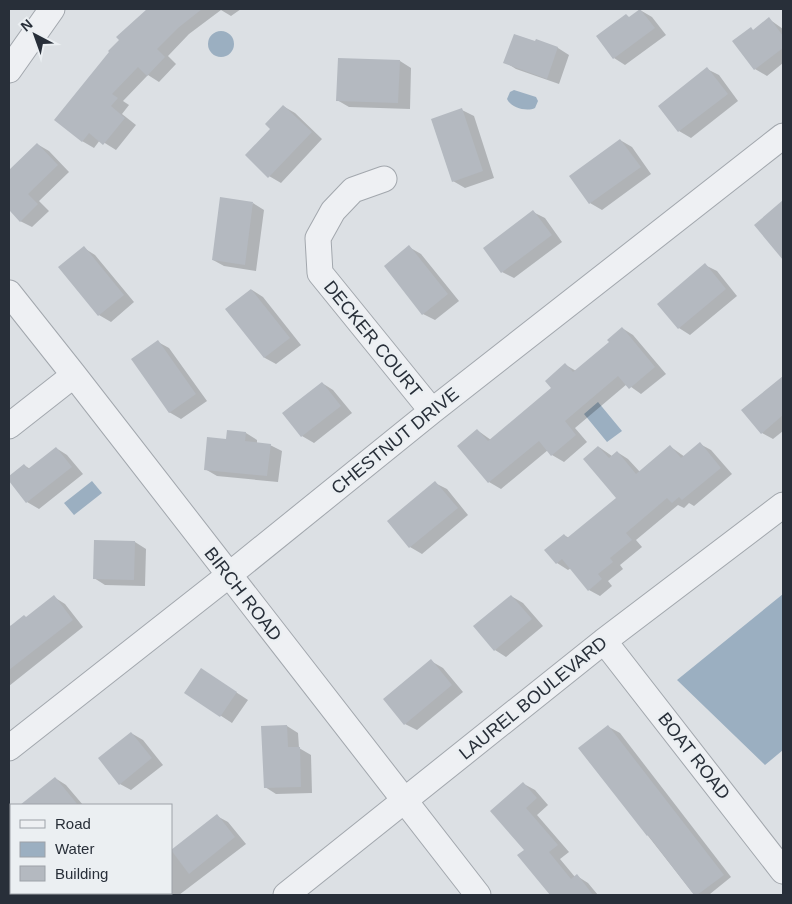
<svg xmlns="http://www.w3.org/2000/svg" width="792" height="904" viewBox="0 0 792 904" font-family="Arial,sans-serif">
<rect width="100%" height="100%" fill="#dce0e4"/>
<path fill="#9bafc1" d="M208 44a13 13 0 1 1 26 0a13 13 0 1 1-26 0Z
M514,90L536,97L538,101L535,108C527,112 511,108 507,99L510,92Z
M598,402L622,431L607,442L584,414Z
M92,481L102,493L74,515L64,503Z
M783,594V750L765,765L677,680Z"/>
<path fill="#0003" d="M151,9H241L231,16L221,10L189,34L168,56L176,64L159,82L148,75L123,101L129,105L122,114L136,125L116,150L100,140L94,148L82,141Z
M640,10L652,17L666,35L625,65L614,58L630,18Z
M769,19L783,29V63L767,76L755,69L734,41L754,31Z
M536,41L558,48L569,55L559,84L516,69L505,62L536,43Z
M400,61L411,68L410,109L349,107L337,100Z
M707,69L719,75L738,101L691,138L679,131L659,106Z
M283,106L295,113L322,139L281,183L269,176Z
M462,110L474,116L494,178L465,188L453,181Z
M620,140L632,147L651,174L602,210L590,203Z
M37,144L49,151L69,172L39,201L49,211L32,227L20,221L9,208V172Z
M783,202V253L775,249L756,225Z
M253,203L264,210L256,271L224,266L213,260Z
M533,212L545,218L562,242L514,278L502,272Z
M409,247L421,254L459,301L435,320L423,314Z
M84,248L95,255L134,302L111,322L99,315Z
M705,265L717,271L737,296L690,335L679,328L658,304Z
M252,290L263,297L301,345L276,364L265,358L227,309Z
M622,328L633,335L666,374L641,394L627,384L575,428L587,442L564,462L552,455L548,450L501,489L489,482L458,446L477,430L491,440L553,389L566,365L576,371L611,342Z
M158,342L169,348L207,401L181,419L169,412Z
M783,377V431L773,439L762,433L743,410Z
M322,383L333,390L352,413L314,443L302,436L284,413Z
M246,433L257,440V443L270,445L282,451L278,482L217,476L205,469L227,440Z
M700,444L711,450L732,474L694,506L689,503L684,508L678,505L636,540L642,547L620,565L623,569L608,581L612,586L600,596L589,590L571,568L568,570L557,563L546,550L564,535L569,538L617,499L599,447L612,456L617,452L628,459L640,472L671,447L685,457Z
M56,448L67,455L83,474L39,509L27,502L9,477L24,465L30,469Z
M435,483L447,489L468,515L422,554L410,547L389,522Z
M135,542L146,549L145,586L105,585L94,578Z
M511,596L523,603L543,626L506,657L495,650Z
M54,597L65,604L83,627L9,686V625L11,626L27,618Z
M431,661L443,668L463,692L417,730L405,724Z
M213,677L248,700L232,723L186,693Z
M287,726L298,733L299,748L311,755L312,793L276,794L265,787Z
M609,727L620,733L731,877L710,894L723,895H699L692,892L580,749Z
M131,733L143,740L163,765L131,790L120,784Z
M55,778L66,785L83,805H22Z
M524,784L535,790L548,805L537,815L569,852L560,859L575,877L577,876L588,883L598,895H552L519,855L525,850Z
M217,816L228,822L246,844L179,895H102L105,893H171V852Z
M9,863L11,866V888L9,890Z"/>
<path fill="#b4b9c0" d="M147,9H202L178,28L157,49L165,57L147,76L138,67L112,94L118,98L111,106L125,118L103,145L89,133L82,142L54,120L109,52L108,51L119,40L116,37Z
M640,9L655,28L613,59L596,36L626,14L629,17Z
M769,17L783,36V48L754,70L732,41L751,27L753,30Z
M514,34L535,41L536,39L558,47L547,79L503,63Z
M338,58L400,60L398,103L336,101Z
M707,67L728,94L678,132L658,106Z
M283,105L312,132L268,178L245,155L270,129L265,124Z
M462,108L483,171L452,182L431,119Z
M620,139L641,167L589,204L569,176Z
M37,143L58,165L28,194L38,204L20,222L10,211L9,212V170Z
M220,197L253,202L245,265L212,260Z
M783,200V260L754,225Z
M533,210L552,235L501,273L483,248Z
M409,245L448,294L422,315L384,266Z
M84,246L124,295L98,316L58,267Z
M705,263L726,289L678,329L657,304Z
M251,289L290,338L264,358L225,309Z
M622,327L655,367L629,389L618,376L565,421L576,435L551,456L539,441L488,483L457,446L477,429L488,441L551,388L545,381L565,363L573,372L609,342L607,340Z
M158,340L196,394L169,413L131,359Z
M783,376V415L761,434L741,410Z
M322,382L341,406L301,437L282,413Z
M227,430L246,432L245,441L271,444L267,476L204,470L207,437L226,439Z
M700,442L721,468L682,500L679,497L672,503L667,498L626,533L632,540L610,558L613,562L598,574L602,579L588,591L562,559L556,564L544,550L564,534L567,538L616,498L583,459L598,446L609,458L617,451L636,474L670,445L681,458Z
M56,447L72,467L26,503L9,481V476L24,464L28,469Z
M435,481L458,508L409,548L387,521Z
M94,540L135,541L134,580L93,579Z
M54,595L73,620L9,670V627L24,615L26,617Z
M511,595L532,619L494,651L473,626Z
M431,659L452,685L404,725L383,699Z
M201,668L237,692L220,717L184,693Z
M287,725L288,747H300L301,787L264,788L261,726Z
M608,725L724,875L697,895H694L648,835L647,836L578,748Z
M131,732L152,758L119,785L98,758Z
M55,777L78,805H20Z
M523,782L537,798L526,808L558,845L549,852L571,879L577,874L593,895H550L517,855L524,850L490,811Z
M217,814L235,837L189,874L171,850Z"/>
<g fill="none" stroke-linecap="round" stroke-linejoin="round">
<defs>
<path id="street" d="M9,70L52,9
M384,179L353,190L333,211L318,238L320,273L432,411
M9,293L74,375L478,895
M9,426L74,375
M604,641L783,871
M9,748L229,575L432,411L783,136
M286,895L604,641L783,505"/>
</defs>
<use href="#street" stroke="#a2a7ad" stroke-width="27"/>
<use href="#street" stroke="#eef0f3" stroke-width="25"/>
</g>
<g text-anchor="middle" dominant-baseline="central" stroke-width="5" stroke-linejoin="round" paint-order="stroke">
<g font-size="18" fill="#282f39" stroke="#ebeff2">
<text transform="translate(373 339) rotate(51)">DECKER COURT</text>
<text transform="translate(395 441) rotate(-39)">CHESTNUT DRIVE</text>
<text transform="translate(243 594) rotate(52)">BIRCH ROAD</text>
<text transform="translate(533 698) rotate(-39)">LAUREL BOULEVARD</text>
<text transform="translate(694 756) rotate(52)">BOAT ROAD</text>
</g>
</g>
<rect width="792" height="904" fill="none" stroke="#282f39" stroke-width="20"/>
<rect x="10" y="804" width="162" height="90" fill="#ebeff2" stroke="#9da2a8"/>
<rect x="20" y="820" width="25" height="8" fill="#eef0f3" stroke="#9da2a8"/>
<text x="55" y="829" font-size="15" fill="#282f39">Road</text>
<rect x="20" y="842" width="25" height="15" fill="#9bafc1" stroke="#9da2a8"/>
<text x="55" y="854" font-size="15" fill="#282f39">Water</text>
<rect x="20" y="866" width="25" height="15" fill="#b4b9c0" stroke="#9da2a8"/>
<text x="55" y="879" font-size="15" fill="#282f39">Building</text>
<g transform="translate(35 35) rotate(319)" stroke="#ebeff2" stroke-width="4" paint-order="stroke">
<path d="M0-4L9 19L0 12L-9 19Z" fill="#282f39"/>
<text y="-8" font-size="14" font-weight="bold" text-anchor="middle" fill="#282f39">N</text>
</g>
</svg>
